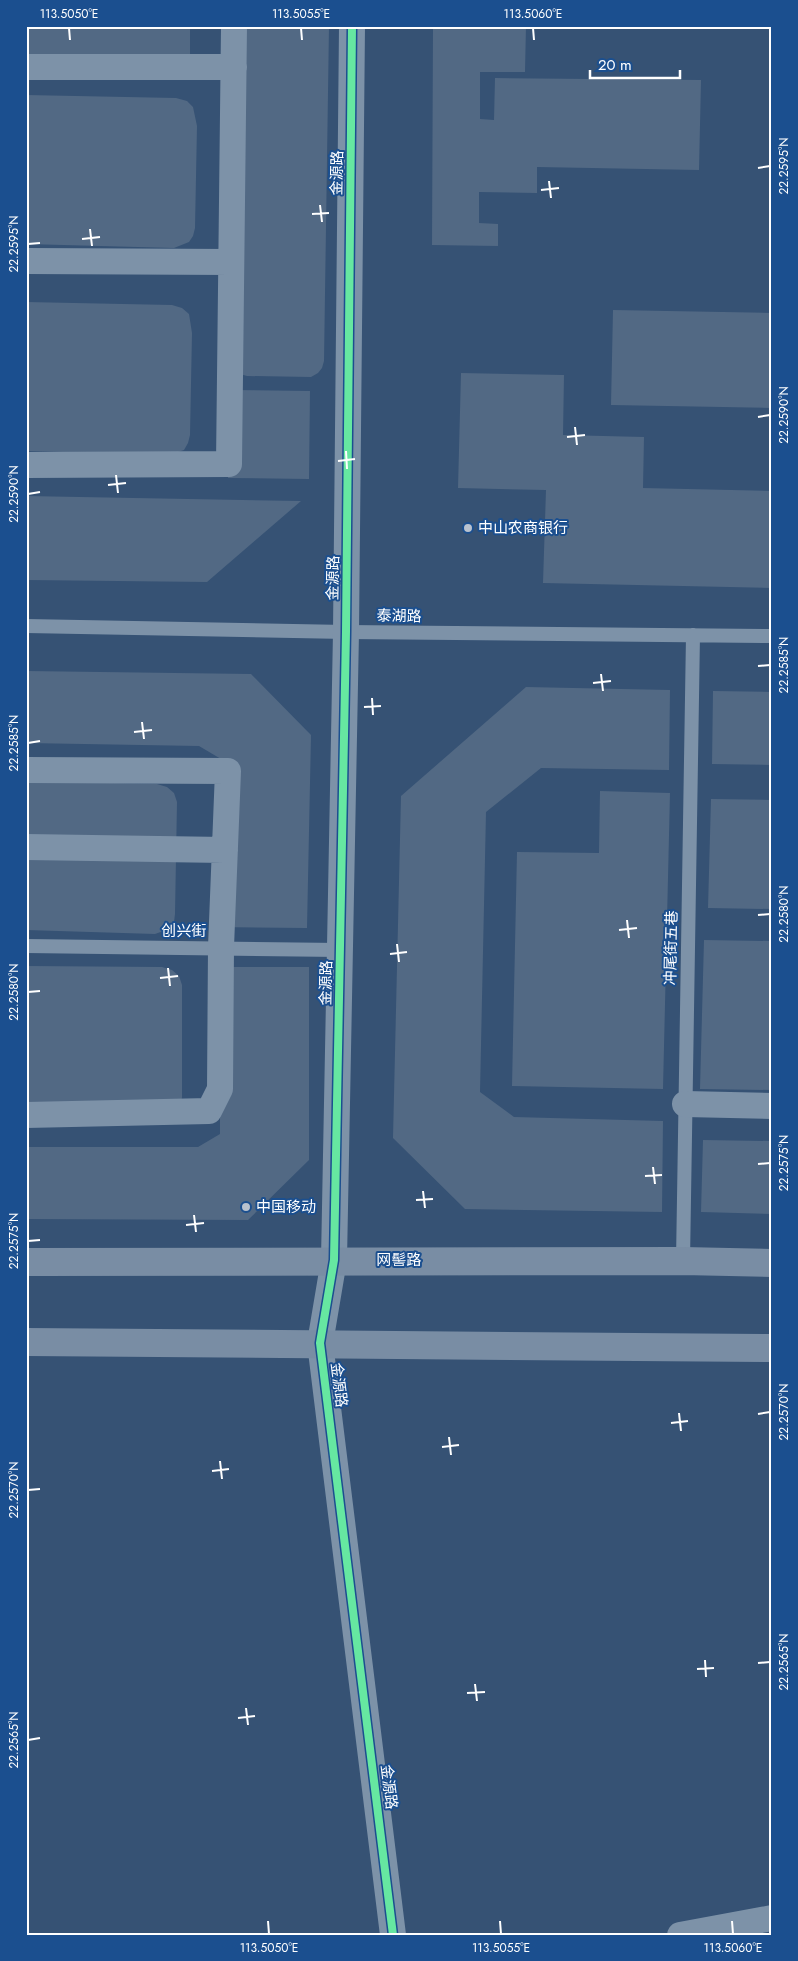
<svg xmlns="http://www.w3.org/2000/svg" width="798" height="1961" viewBox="0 0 798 1961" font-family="Jost,'Noto Sans SC',sans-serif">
<rect width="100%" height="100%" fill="#365274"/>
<path fill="#526984" d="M26,26H190V62L26,59Z
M235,26H329L324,361L322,368L318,373L311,377L247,376L240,374Z
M433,26H526L525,72H480V119L494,120L495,78L701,80L699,170L537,167V193L479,192V223L498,224V246L432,245Z
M26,95L176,98L187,101L193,107L197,126L195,228L193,236L189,242L174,248L26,244Z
M26,302L172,305L182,308L189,314L192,333L190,435L188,443L184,450L169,455L26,451Z
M613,310L772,313V408L611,405Z
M461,373L564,375L563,435L644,437L643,488L772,491V588L543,583L546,490L458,488Z
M230,390L310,391L309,479L228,478Z
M26,496L301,501L207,582L26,580Z
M26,671L251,674L311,735L307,928L217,927L221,759L199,746L26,743Z
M526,687L670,690L669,770L541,768L486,812L480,1092L514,1117L663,1121L662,1212L465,1209L393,1138L401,796Z
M713,691L772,692V765L712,764Z
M26,781L157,784L167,787L174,793L177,802L175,914L174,922L169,929L155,934L26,930Z
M600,791L670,793L663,1089L512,1086L517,852L599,853Z
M711,799L772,800V909L708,908Z
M704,940L772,941V1090L700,1089Z
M26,966L162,967L172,970L179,976L182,985V1097L181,1105L26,1115Z
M220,967H309V1160L248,1220L26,1219V1147H198L220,1134Z
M703,1140L772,1141V1214L701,1212Z"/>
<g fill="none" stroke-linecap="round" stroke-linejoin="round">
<path stroke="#7d92a8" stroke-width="14" d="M26,626L346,632L772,636
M26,946L340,950
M683,1261L693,635"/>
<path stroke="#7d92a8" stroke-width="26" d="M352,26L346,632L334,1260L320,1343L393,1935
M26,67H234
M26,261L231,262
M26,465L229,464L234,26
M26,770L228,771L221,947L220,1089L209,1111L26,1115
M26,847L225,850
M685,1104L772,1106
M680,1935L772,1918"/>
<path stroke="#798da4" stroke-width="28" d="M26,1262L683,1261L772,1263
M26,1342L772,1348"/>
<defs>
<path id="cycleway" d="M352,26L346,632L334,1260L320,1343L393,1935"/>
</defs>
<use href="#cycleway" stroke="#1b4f8f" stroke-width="11"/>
<use href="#cycleway" stroke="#66e7a1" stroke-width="8"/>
</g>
<path fill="none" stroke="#fff" stroke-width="2" d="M69,28L70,40M301,28L302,40M533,28L534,40M758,168L770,166M549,181L551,198M541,190L559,188M320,205L322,222M312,214L329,213M90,229L92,246M82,239L100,237M28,244L40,243M758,417L770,415M575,427L577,445M567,437L585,435M346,451L347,469M338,461L355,459M116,475L118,493M108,485L126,483M28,494L40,492M758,666L770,665M601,674L603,691M593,683L611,681M372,698L373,715M364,707L381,706M142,722L144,739M134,732L152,730M28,743L40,741M758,915L770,914M627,920L629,938M619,930L637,928M397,944L399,962M390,954L407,952M168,968L170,986M160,978L178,976M28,992L40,991M758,1164L770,1163M653,1167L655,1184M645,1176L662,1175M423,1191L425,1208M416,1200L433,1199M194,1215L196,1232M186,1225L204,1223M28,1241L40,1240M679,1413L681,1431M758,1414L770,1412M671,1423L688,1421M449,1437L451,1455M442,1447L459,1445M220,1461L222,1479M212,1471L229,1469M28,1490L40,1489M705,1660L706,1677M758,1663L770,1662M697,1669L714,1668M475,1684L477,1701M467,1693L485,1692M246,1708L248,1725M238,1718L255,1716M28,1740L40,1738M268,1921L269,1934M500,1921L501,1934M732,1921L733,1934"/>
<g fill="#b9c2ce" stroke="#1b4f8f" stroke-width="2">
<circle cx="468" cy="528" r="5"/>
<circle cx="246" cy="1207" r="5"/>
</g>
<g text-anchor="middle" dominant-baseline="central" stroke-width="4" stroke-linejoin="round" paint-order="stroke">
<g font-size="15" fill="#fff" stroke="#1b4f8f">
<text transform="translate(337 173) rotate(-89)">金源路</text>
<text transform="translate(333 578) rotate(-89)">金源路</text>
<text transform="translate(399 616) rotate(1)">泰湖路</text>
<text x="184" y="931">创兴街</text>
<text transform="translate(671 948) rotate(-89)">冲尾街五巷</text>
<text transform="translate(326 983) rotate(-89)">金源路</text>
<text x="399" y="1260">网髻路</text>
<text transform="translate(339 1385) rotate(83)">金源路</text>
<text transform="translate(389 1787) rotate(83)">金源路</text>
</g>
<g font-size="15" fill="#fff" stroke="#1b4f8f" text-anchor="start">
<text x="478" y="528">中山农商银行</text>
<text x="256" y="1207">中国移动</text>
</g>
</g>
<rect width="798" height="1961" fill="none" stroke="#1b4f8f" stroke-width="55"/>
<path d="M590 70v8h90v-8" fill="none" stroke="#ffffff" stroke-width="2.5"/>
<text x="598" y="70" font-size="15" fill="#ffffff" stroke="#1b4f8f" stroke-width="4" paint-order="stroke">20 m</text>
<rect x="28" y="28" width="742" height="1906" fill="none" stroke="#fff" stroke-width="2"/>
<g font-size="12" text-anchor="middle" fill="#fff">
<text x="69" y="18">113.5050°E</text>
<text x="301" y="18">113.5055°E</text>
<text x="533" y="18">113.5060°E</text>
<text transform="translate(784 166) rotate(-90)" y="4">22.2595°N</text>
<text transform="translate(14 244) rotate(-90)" y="4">22.2595°N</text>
<text transform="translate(784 415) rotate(-90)" y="4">22.2590°N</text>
<text transform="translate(14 494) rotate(-90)" y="4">22.2590°N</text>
<text transform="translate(784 665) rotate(-90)" y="4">22.2585°N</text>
<text transform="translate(14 743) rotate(-90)" y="4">22.2585°N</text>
<text transform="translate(784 914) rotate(-90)" y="4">22.2580°N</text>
<text transform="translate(14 992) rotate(-90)" y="4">22.2580°N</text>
<text transform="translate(784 1163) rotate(-90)" y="4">22.2575°N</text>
<text transform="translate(14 1241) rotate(-90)" y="4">22.2575°N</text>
<text transform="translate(784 1412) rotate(-90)" y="4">22.2570°N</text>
<text transform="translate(14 1490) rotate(-90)" y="4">22.2570°N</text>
<text transform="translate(784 1662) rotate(-90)" y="4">22.2565°N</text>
<text transform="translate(14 1740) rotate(-90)" y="4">22.2565°N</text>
<text x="269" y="1952">113.5050°E</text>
<text x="501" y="1952">113.5055°E</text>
<text x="733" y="1952">113.5060°E</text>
</g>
</svg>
